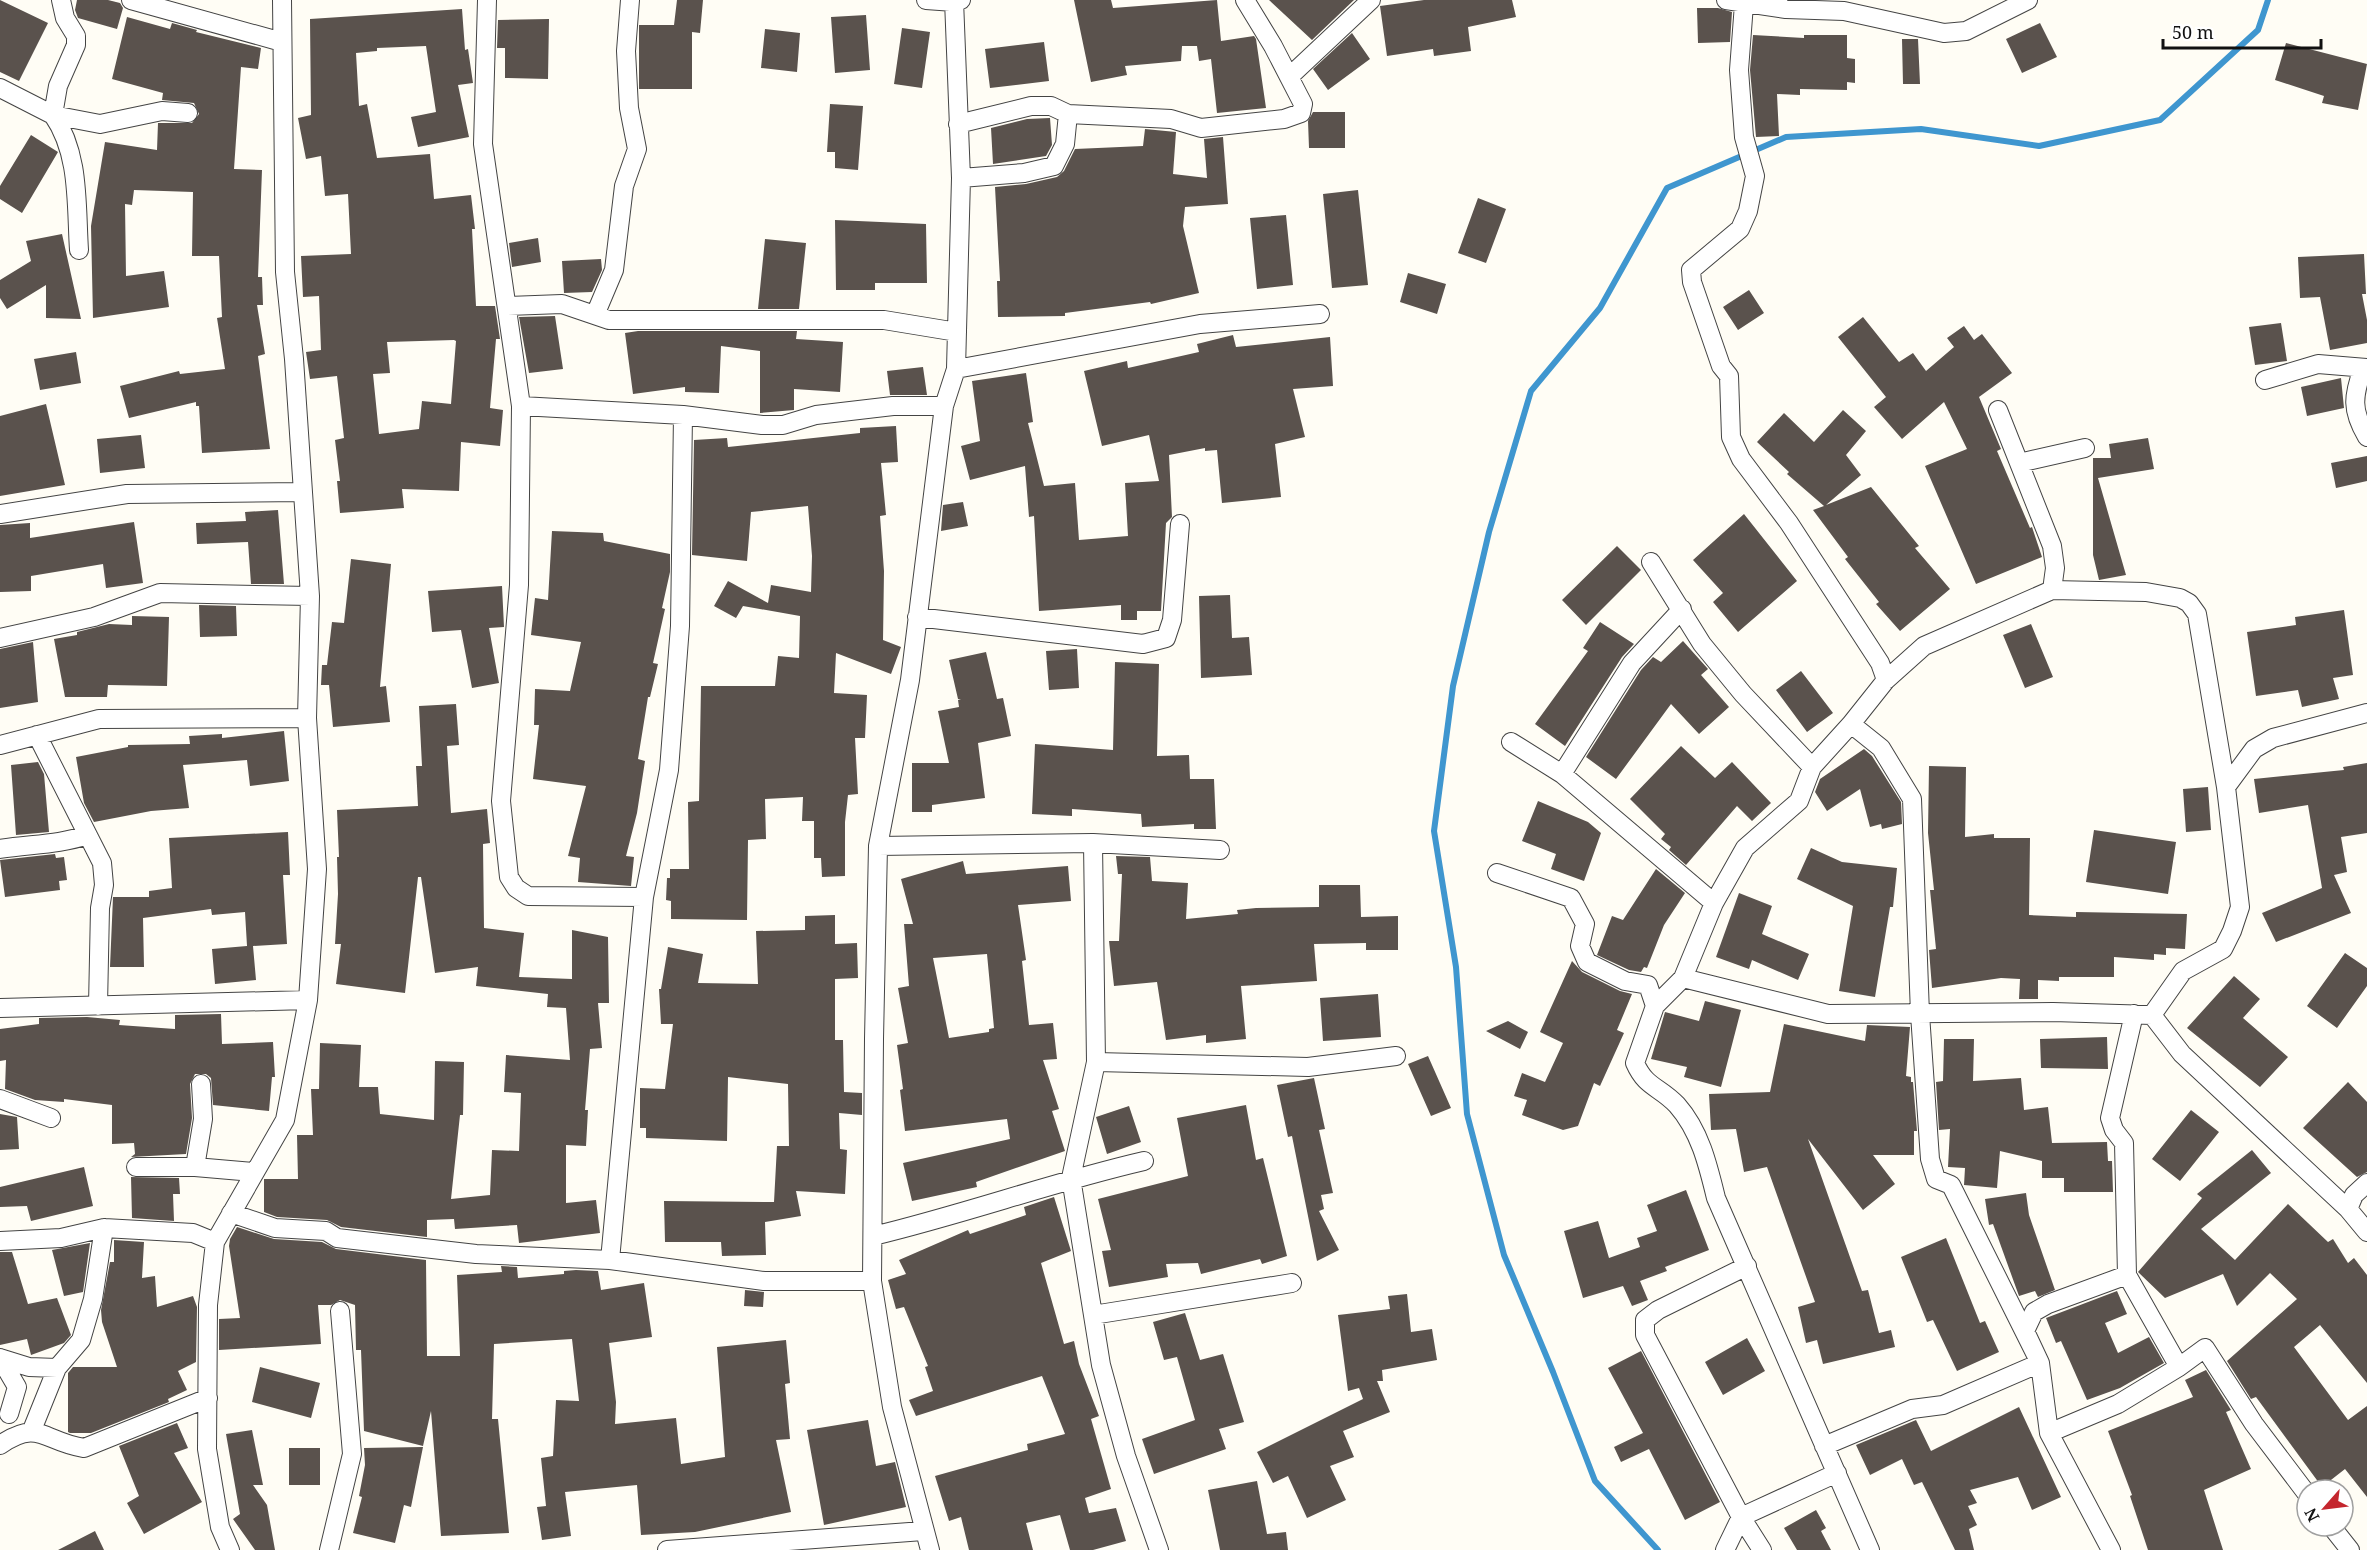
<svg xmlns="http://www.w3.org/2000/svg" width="2367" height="1550" viewBox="0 0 2367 1550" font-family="'Noto Serif',serif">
<rect width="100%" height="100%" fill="#fffdf5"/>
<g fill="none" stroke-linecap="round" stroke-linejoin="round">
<path stroke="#3f96cf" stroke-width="6" d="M1658,1550L1595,1481L1553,1372L1504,1255L1467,1114L1456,967L1434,831L1453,686L1489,532L1531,391L1600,308L1667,188L1786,137L1921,129L2039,146L2160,120L2258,30L2268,0"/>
</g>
<path fill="#5a524d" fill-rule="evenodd" d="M0,0L48,23L19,81L0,72Z
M77,0H108L120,3L123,8L117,29L78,18L75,10Z
M677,0H703L700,33L692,32V89H639V25H674Z
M1074,0H1111L1113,8L1217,0L1221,41L1254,36L1256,39L1266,108L1217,113L1211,59L1199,61L1197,46H1182L1181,61L1125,66L1127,75L1091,82Z
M1269,0H1354L1312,40Z
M1424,0H1512L1516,17L1468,27L1471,51L1434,56L1433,49L1387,56L1380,6Z
M1697,8H1718L1732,12L1730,42L1698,43Z
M462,9L465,50L468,49L473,83L458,85L469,137L418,147L411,117L436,112L426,46L377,48V51L356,53L359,106L367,104L377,158L430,154L434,199L471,195L475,229H472L476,306H495L500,339H496L490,408L503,410L500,446L461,442L459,491L402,489L404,508L340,513L337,481H340L335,440L344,438L337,376L310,379L306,352L321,350L319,296L303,297L301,256L351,254L348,194L325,196L321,156L306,159L298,118L311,115L310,19ZM454,340L456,341L451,404L422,401L419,429L379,434L373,374L390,373L387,342Z
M866,15L870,70L835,73L831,17Z
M127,17L170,29L172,23L197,30L196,32L261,48L258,69L241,67L234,169L262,170L258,277H262L263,305H257L265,354L258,356L270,449L202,453L199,406H196V402L129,418L120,386L179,371L180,374L225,369L217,318L222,317L219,256H192L193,192L134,190L132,205L125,204L126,276L164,271L169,307L93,318L91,226L105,142L157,150L158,123H192L199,114L194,103L162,100L163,93L112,79Z
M549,19L548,79L505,78V48H497L498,20Z
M2040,23L2057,57L2022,73L2006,39Z
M902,28L930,32L922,88L894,84Z
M765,29L800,33L797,72L761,68Z
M1352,33L1370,59L1328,90L1313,69Z
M1753,35L1804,38V35H1847V58L1855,59V83L1847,82V90L1800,89V95L1777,94L1779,136L1756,137L1750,70Z
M1902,39H1918L1920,84H1903Z
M1044,42L1049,81L990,88L985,49Z
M2286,43L2367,64L2358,110L2322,103L2324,96L2275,80Z
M830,104L863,106L858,170L835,168V152H827Z
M1313,112H1345V148H1309L1308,121Z
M1050,118L1052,145L1046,156L993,164L991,128L1027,119Z
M1145,129L1176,132L1173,174L1207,178L1204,139L1223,137L1228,204L1185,207L1183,226L1199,293L1151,304L1150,302L1065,313V316L998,317L997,281H1000L995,187L1026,184L1057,177L1064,171L1075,149L1143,146Z
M31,135L58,152L22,213L0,199V186Z
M1358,190L1368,285L1332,288L1323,194Z
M1478,198L1506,209L1486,263L1458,253Z
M1286,215L1293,285L1257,289L1250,218Z
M835,220L926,224L927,283H875V290H836Z
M62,234L81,319L46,318V285L7,309L0,298V280L31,261L26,241Z
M538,238L541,262L512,267L509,243Z
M765,239L806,243L799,309H758Z
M2364,254L2366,294H2362L2367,320V343L2330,350L2320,297L2300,298L2298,257Z
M601,259L602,270L592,292L564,293L562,261Z
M1408,273L1446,284L1437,314L1400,302Z
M1749,290L1764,313L1738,330L1723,307Z
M555,316L563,369L529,373L519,317Z
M1863,317L1899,362L1913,353L1926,371L1954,347L1947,338L1964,326L1974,340L1982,334L2012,373L1979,397L2001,449L1997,451L2030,528L2032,527L2042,557L1976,584L1925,466L1967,449L1944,402L1902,439L1874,407L1886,397L1838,337Z
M2281,323L2287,361L2255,365L2249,327Z
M638,331H797L796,339L843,342L840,392L794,389V410L760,413V351L721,346L719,393L685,392V387L633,394L625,333Z
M1233,335L1236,347L1330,337L1333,386L1293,389L1305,437L1275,444L1281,497L1222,503L1217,450L1205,451V448L1169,455L1172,517L1166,523L1161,611H1137V620H1121V605L1039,611L1034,516L1029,517L1025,466L970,480L961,446L980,441L972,381L1026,373L1033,422L1028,423L1044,486L1075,483L1079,540L1128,536L1125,483L1159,481L1149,435L1102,446L1084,371L1127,361L1128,368L1199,352L1197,344Z
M76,352L81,383L40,390L34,359Z
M923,367L927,395H890L887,371Z
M2341,378L2344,408L2307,416L2301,387Z
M46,404L65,485L0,496V416Z
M1843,410L1866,431L1846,455L1861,475L1826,505L1871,487L1919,546L1915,548L1950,589L1900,631L1876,604L1879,602L1845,559L1848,557L1813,510L1824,506L1787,474L1789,472L1757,442L1784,413L1814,442Z
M896,426L898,462L881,463L886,515L880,516L884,571L883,640L901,647L891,674L836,653L834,693L867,695L865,738H855L858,794L848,795L845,822V876L822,877L821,858H814V821H802L803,797L765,799L766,839L748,840L747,920L671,919V901L666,900L667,878H670V869H689L688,802L699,801L701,686H775L778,656L799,658L800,616L743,606L736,618L714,606L728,581L768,603L771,585L811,592L812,556L808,506L751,512L747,561L692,555L694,440L727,438L728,447L860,433V428Z
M141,435L145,468L100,473L97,439Z
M2148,438L2154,469L2098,478L2126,575L2099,580L2093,555V458H2111L2109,444Z
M2367,456V481L2336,488L2331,463Z
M963,502L968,526L941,531L943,505Z
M278,510L284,584H251L248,542L197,544L196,523L246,521L245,512Z
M1744,514L1797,581L1738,632L1713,602L1723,593L1693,560Z
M134,522L143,583L106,588L103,564L31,576V591L0,592V525L30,523V538Z
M552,531L603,533L604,541L670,554V572L662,608L665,609L653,663L658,664L650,697H648L638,759L645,761L637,813L626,856L634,857L631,886L578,882L580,858L568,856L586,786L533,779L539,725H534L535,689L570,691L581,642L531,635L535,598L548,600Z
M1617,546L1641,570L1586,625L1562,600Z
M351,559L391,564L380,687L386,686L390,722L333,727L329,685H321L322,665H327L332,622L344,623Z
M502,586L504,627L489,628L499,683L472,688L461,630L432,632L428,591Z
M1230,595L1232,638L1249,637L1252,675L1201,678L1199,596Z
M199,605L236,606L237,636L200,637Z
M2344,610L2353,675L2333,678L2339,699L2302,707L2298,690L2256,696L2247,632L2296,625L2295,617Z
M132,616L169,617L167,686L108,685L107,697H65L54,639L77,635V632L109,624L132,625Z
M1600,622L1634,644L1622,657L1565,746L1535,724L1588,651L1583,648Z
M2031,624L2053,677L2025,688L2003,635Z
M1683,641L1708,669L1701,675L1729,707L1699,734L1671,704L1616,779L1586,757L1641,670L1653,657L1661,662Z
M33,642L38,702L0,708V649Z
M1077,649L1079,688L1049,690L1046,651Z
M986,652L997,699L1003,698L1011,736L978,743L985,798L932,805V812H912V763H949L938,711L959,707L958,700H961L958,699L949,660Z
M1115,662L1159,664L1157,756L1189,755L1190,779H1214L1216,829H1194V824L1142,827L1141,814L1072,809V816L1032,814L1035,744L1113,750Z
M1801,671L1833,713L1807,732L1776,690Z
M456,704L459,745L447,746L451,813L487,809L490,843L483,844L484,928L524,933L519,977L572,979V930L608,937L609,1003H598L602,1048L590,1049L585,1110H588L586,1146L566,1145V1203L596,1200L600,1233L519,1243L517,1225L455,1229L454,1219L427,1220V1237L341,1227L327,1220L277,1217L264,1212V1179H298L297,1135H313L311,1089H319L320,1043L361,1045L359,1087H378L380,1114L434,1120L435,1061L464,1062L463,1115H460L451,1199L490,1195L492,1150L519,1151L521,1093L504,1092L506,1055L570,1060L566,1008L547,1007L548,994L476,986L478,967L435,973L421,877H418L405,993L336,984L341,944H335L338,894L337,857H339L337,810L418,806L416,766H422L419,706Z
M284,731L289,781L250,786L247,760L183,765L189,808L151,811L94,822L84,803L76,757L128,747V745L190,744L189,736L222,734V738Z
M1681,746L1715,778L1732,762L1771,803L1752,821L1737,806L1686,865L1669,850L1671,847L1661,839L1665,834L1630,799Z
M1864,749L1872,756L1901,802L1902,824L1882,829L1881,824L1870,827L1860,789L1827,811L1815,792L1820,779Z
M38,762L44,774L49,832L16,835L11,765Z
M2367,763V833L2341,837L2347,872L2334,875L2351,913L2276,942L2262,913L2322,888L2308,805L2259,813L2254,779L2344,770L2343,767Z
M1929,766L1966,767L1965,837L1994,834V838H2030L2029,915L2076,917V912L2187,914L2185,949L2166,948V955L2154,954V960L2114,957V977H2059V981L2038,980V999H2019L2020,979L2001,978L1932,988L1929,950L1936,949L1930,890H1934L1928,833Z
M2208,787L2211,830L2186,832L2183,789Z
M1538,801L1588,822L1601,833L1584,881L1551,869L1556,854L1522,841Z
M2094,830L2176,842L2168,894L2086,882Z
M288,832L290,875H283L287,944L253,946L256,980L215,984L212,949L247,946L245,912L212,915L211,909L143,918L144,967H110L113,897H149V891L172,888L169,838Z
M1811,848L1842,862L1897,868L1893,907H1890L1875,997L1839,991L1853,906L1797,879Z
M55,854L56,858L64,857L67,880L59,881L60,890L5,897L0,860Z
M1116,856L1150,857L1152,881L1188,883L1186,919L1238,914L1237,910L1256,908L1319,907V885H1360L1361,917L1398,916V950H1366V943L1314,944L1317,981L1241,986L1246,1039L1206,1043V1035L1166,1040L1157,982L1114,986L1109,941H1119L1122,874H1118Z
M963,861L966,874L1068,866L1071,901L1018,905L1026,960L1022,961L1029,1025L1053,1023L1057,1059L1043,1060L1059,1109L1052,1111L1065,1151L976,1182L977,1187L912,1201L903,1163L1010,1139L1007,1119L905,1131L900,1090L903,1089L897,1045L908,1043L898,988L909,986L904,924H913L901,879ZM987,954L994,1028L989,1029V1032L949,1038L933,958Z
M1656,869L1685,893L1664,925L1647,968L1644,967L1641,972L1629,970L1597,955L1612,916L1623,920Z
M1739,893L1772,906L1762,934L1809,954L1798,980L1752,960L1749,969L1716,957Z
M835,915V944L857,943L858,978L835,979V1040H843L844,1092L862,1093V1115L839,1113L840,1149L847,1150L845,1194L796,1191L801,1216L765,1222L766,1255L722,1256L721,1242H665L664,1201L774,1202L777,1146H789L788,1084L728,1077L727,1141L646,1138V1128H640V1088L665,1089L673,1024H661L659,989H661L668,947L703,954L698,983L758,984L756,931L805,930V916Z
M2345,953L2367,968V986L2337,1028L2307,1006Z
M1572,961L1582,972L1620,991L1632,994L1617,1030L1624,1033L1600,1086L1594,1083L1578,1126L1563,1130L1522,1115L1527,1100L1514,1096L1522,1073L1545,1082L1563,1043L1540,1032Z
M2234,976L2260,999L2243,1018L2288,1057L2260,1087L2187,1028Z
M1378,994L1381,1037L1323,1041L1320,998Z
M1705,1001L1741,1010L1721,1087L1684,1077L1687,1067L1651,1059L1665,1012L1699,1021Z
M221,1014L222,1044L273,1042L275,1077H272L269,1111L213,1105L211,1078L206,1074H195L190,1084L192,1118L186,1154L131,1157L135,1154L134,1143L112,1144V1105L64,1099V1102L35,1100L5,1089L6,1060L0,1061V1029L39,1024V1018L87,1017L120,1020L119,1025L175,1029V1015Z
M1508,1021L1528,1032L1520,1049L1486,1031Z
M1784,1024L1865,1041L1867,1025L1910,1027L1906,1076L1911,1077V1082H1913L1917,1131H1914V1155H1873L1895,1184L1863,1210L1808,1139L1862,1291L1868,1290L1879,1333L1891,1330L1895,1347L1823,1364L1817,1340L1806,1343L1798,1307L1815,1302L1767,1167L1744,1172L1736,1129L1711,1130L1709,1094L1770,1092Z
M2107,1037L2108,1069L2041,1068L2040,1039Z
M1944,1039H1974L1973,1081L2021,1078L2024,1110L2048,1107L2052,1143L2107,1142L2108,1161H2112L2113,1192H2064V1178H2042V1161L2000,1151L1997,1188L1964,1185L1965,1168L1948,1167L1950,1129L1939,1130L1936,1082L1943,1081Z
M1428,1056L1451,1108L1431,1116L1408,1064Z
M1314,1078L1325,1129L1319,1130L1333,1193L1321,1195L1324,1209L1319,1211L1339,1250L1317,1261L1292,1136L1288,1137L1277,1085Z
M2348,1082L2367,1102V1172L2357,1177L2303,1128Z
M1246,1105L1256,1160L1263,1158L1287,1256L1262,1264L1260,1259L1201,1274L1198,1263L1166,1264L1168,1277L1109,1287L1102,1251L1111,1250L1098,1199L1188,1176L1177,1118Z
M1129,1106L1141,1142L1107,1154L1096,1117Z
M2191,1110L2219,1132L2180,1181L2152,1159Z
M0,1114L17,1117L19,1149L0,1150Z
M2252,1150L2271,1173L2201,1229L2235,1260L2288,1204L2328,1242L2333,1239L2348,1263L2354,1258L2367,1275V1383L2320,1325L2294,1347L2348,1420L2367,1406V1497L2345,1469L2322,1487L2256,1397L2251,1399L2227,1361L2297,1299L2270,1273L2237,1306L2223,1274L2165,1298L2138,1272L2202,1198L2197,1194Z
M84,1167L93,1206L31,1221L27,1206L0,1207V1187Z
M131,1177L179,1178L180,1194H173L174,1221L132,1218Z
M1686,1190L1709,1250L1665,1267L1667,1271L1640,1281L1648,1300L1632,1306L1623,1286L1583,1298L1564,1231L1598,1221L1609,1258L1640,1247L1637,1238L1657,1231L1647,1205Z
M2026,1193L2029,1215L2055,1290L2038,1297L2035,1291L2019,1296L1993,1224L1989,1225L1985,1199Z
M1054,1197L1071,1251L1041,1263L1064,1344L1074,1341L1079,1364L1099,1416L1091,1419L1111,1489L1085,1498L1089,1513L1116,1508L1126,1541L1093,1550H1070L1060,1515L1026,1523L1033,1550H969L961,1517L949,1521L935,1476L1028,1450L1027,1444L1065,1434L1042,1376L916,1416L909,1400L933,1391L925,1367L928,1366L904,1307L896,1309L888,1280L906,1274L899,1260L968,1230L970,1234L1026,1215L1024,1207Z
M237,1227L274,1239L322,1242L336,1249L426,1260L427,1356H460L457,1275L502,1272L501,1266L517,1267L518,1278L564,1274V1271L576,1270L598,1271L601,1290L644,1283L652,1337L609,1343L616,1402L615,1424L676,1418L681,1464L725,1457L717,1347L786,1340L790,1383L785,1384L790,1439L776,1440L791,1512L695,1532L641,1535L637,1485L565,1492L571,1536L542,1540L537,1507L546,1506L541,1458L553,1456L556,1400L579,1401L572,1339L494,1344L492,1419H498L509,1533L441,1536L431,1411L423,1446L364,1431L361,1350H356L355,1305L340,1300L331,1305H318L321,1344L219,1350V1319L240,1318L229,1246L230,1239Z
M1946,1238L1980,1323L1985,1321L1999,1352L1957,1371L1933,1320L1927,1322L1901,1257Z
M114,1240L144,1242L142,1278L155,1276L157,1307L193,1296L197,1307L196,1362L178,1371L187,1390L168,1399L169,1402L91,1433H70L68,1432V1373L73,1367H117L102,1322L101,1310L110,1262H114Z
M90,1243L83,1292L64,1296L52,1250Z
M0,1252H12L28,1304L57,1298L71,1335L64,1343L31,1355L27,1339L0,1345Z
M745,1290L764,1292L763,1307L744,1306Z
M2117,1291L2127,1314L2105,1323L2118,1353L2149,1337L2164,1363L2120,1388L2087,1400L2061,1341L2056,1343L2046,1318Z
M1407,1294L1411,1332L1432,1329L1437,1360L1382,1370L1383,1381H1377L1390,1412L1343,1431L1354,1457L1330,1466L1346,1500L1307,1518L1288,1476L1273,1483L1257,1452L1363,1399L1359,1388L1348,1391L1338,1315L1390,1309L1388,1296Z
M1185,1313L1200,1360L1223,1354L1244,1422L1219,1429L1226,1449L1154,1474L1142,1439L1195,1420L1177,1357L1164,1360L1153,1322Z
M1747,1338L1765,1371L1723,1395L1705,1362Z
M1641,1351L1720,1502L1685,1520L1649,1449L1621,1462L1614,1447L1643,1433L1608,1368Z
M260,1367L320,1383L311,1418L252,1402Z
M2206,1370L2231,1410L2226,1412L2251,1469L2204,1490L2223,1550H2148L2130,1496L2132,1495L2108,1431L2193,1397L2185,1380Z
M2019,1407L2061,1497L2032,1510L2018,1477L1970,1490L1977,1503L1968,1506L1977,1525L1969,1529L1974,1550H1955L1922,1482L1914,1485L1902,1459L1870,1475L1856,1445L1916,1420L1931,1451Z
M868,1420L876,1466L895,1462L906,1507L824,1525L807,1430Z
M177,1423L188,1448L174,1453L202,1502L144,1534L127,1503L139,1496L119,1446Z
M252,1430L263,1485H253L267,1505L275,1550H255L233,1519L240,1514L226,1434Z
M423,1447L411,1507L404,1505L395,1543L353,1533L362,1497L359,1496L365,1465L364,1448Z
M289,1448H320V1485H289Z
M1257,1481L1267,1534L1286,1532L1288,1550H1220L1208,1490Z
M1816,1510L1826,1528L1821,1531L1831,1550H1797L1784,1528Z
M95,1531L104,1550H58Z"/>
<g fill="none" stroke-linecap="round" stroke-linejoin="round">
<defs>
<path id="minor" d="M61,0L65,18L76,36V45L58,86L53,115C80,154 76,204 79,250
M131,0L282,42
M487,0L483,144L521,406L519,585L501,801L509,877L516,888L528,896L644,897
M926,0L954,2L961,0
M1726,0L1786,9L1844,11L1944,33L1966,31L2028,0
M1744,4L1739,70L1744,137L1755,176L1748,211L1740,229L1691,270L1692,282L1721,366L1729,376L1731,437L1741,459L1789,523L1880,663L1886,680
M1289,77L1371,0
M0,88L53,115L100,124L162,111L188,113
M958,124L1031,106H1051L1068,114L1171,119L1201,128L1284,119L1301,113L1303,104L1273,46L1245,0
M961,178L1024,173L1054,166L1065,144L1068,114
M507,306L562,304L609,320H884L957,332
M595,315L614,270L624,186L637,149L629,108L626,51L630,0
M2363,368C2353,396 2351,410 2367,437
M956,369L1200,324L1320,314
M2265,380L2318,364L2367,368
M521,406L683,415L762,425H783L816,415L893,406H944
M1998,410L2052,546L2055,568L2052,590
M2019,463L2085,448
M0,514L127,494L303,492
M1651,562L1702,644L1743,694L1812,767
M917,617L1143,644L1166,638L1172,620L1180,524
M0,638L94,617L160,593L310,596
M1851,724L1812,767L1799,801L1745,848L1714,903L1683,978L1655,1006L1635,1063C1646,1088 1659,1086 1677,1105C1700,1131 1708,1165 1716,1198L1870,1550
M37,735L102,863L104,885L100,908L98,1006
M1511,742L1562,774L1714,903
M0,745L99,719L307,718
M1562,774L1632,663L1682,609
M2226,787L2254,749L2273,738L2367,713
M1093,843L1096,1062L1071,1178L1101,1365L1126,1456L1159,1550
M878,846L1093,843L1220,850
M0,849C29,844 59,845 87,835
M1497,873L1571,898L1585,924L1580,946L1587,962L1625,981L1648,985L1655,1006
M1683,978L1828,1014L2053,1012L2152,1015
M0,1008L308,1000
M2134,1014L2110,1118L2114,1130L2124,1143L2127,1275L2179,1367
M2152,1015L2182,1054L2348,1209L2367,1232
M1096,1062L1308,1067L1396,1056
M0,1099L51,1118
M136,1167H195L253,1172
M195,1167L203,1119L201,1084
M2348,1209L2354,1195L2367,1183
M231,1213L275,1228L326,1231L337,1238L476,1254L610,1260L764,1281H872
M873,1236C965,1214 1053,1182 1144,1161
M0,1241L61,1238L104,1228L193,1233L215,1242
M610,1260L644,897L669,770L680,626L683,415
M1747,1266L1658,1310L1645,1320V1335L1741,1517L1762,1550
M1093,1315L1292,1283
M0,1358L17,1387L9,1414
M0,1358L29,1367L57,1368
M32,1430L57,1368L81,1340L93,1299L104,1228
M2049,1433L2118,1404L2179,1367L2205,1348L2254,1424L2307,1494
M0,1445C39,1418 44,1442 84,1448L208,1398
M1824,1446L1912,1409L1943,1405L2040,1363L2025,1331L2034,1312L2048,1304L2127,1275
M2331,1526L2350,1550
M230,1550L220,1527L207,1449L208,1305L215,1242L285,1120L308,1000L317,869L307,718L310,596L294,359L285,272L282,0
M329,1550L352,1454L340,1311
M667,1550L923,1531
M930,1550L892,1407L872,1281L874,1039L878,846L910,680L944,406L956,369L961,178L954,0
M1725,1550L1741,1517L1837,1473
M2111,1550L2049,1433L2040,1363L1951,1185L1936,1179L1930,1159L1920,1014L1912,799L1881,748L1851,724L1886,680L1924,646L2052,590L2146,592L2180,598L2189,603L2197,614L2226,787L2240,907L2232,931L2223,949L2183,971L2152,1015"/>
</defs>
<use href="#minor" stroke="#444" stroke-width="20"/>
<use href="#minor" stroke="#fff" stroke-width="18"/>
</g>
<g transform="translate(2325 1508) rotate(242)"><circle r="28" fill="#ffffff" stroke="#a0a0a0" stroke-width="1.5"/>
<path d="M0-4.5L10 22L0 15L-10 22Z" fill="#c4262e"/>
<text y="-9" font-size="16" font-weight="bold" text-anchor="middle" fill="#111111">N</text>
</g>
<path d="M2163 39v9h158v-9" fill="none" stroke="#111111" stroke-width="3"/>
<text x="2172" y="39" font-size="18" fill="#111111" stroke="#ffffff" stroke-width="4.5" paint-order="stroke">50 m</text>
</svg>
